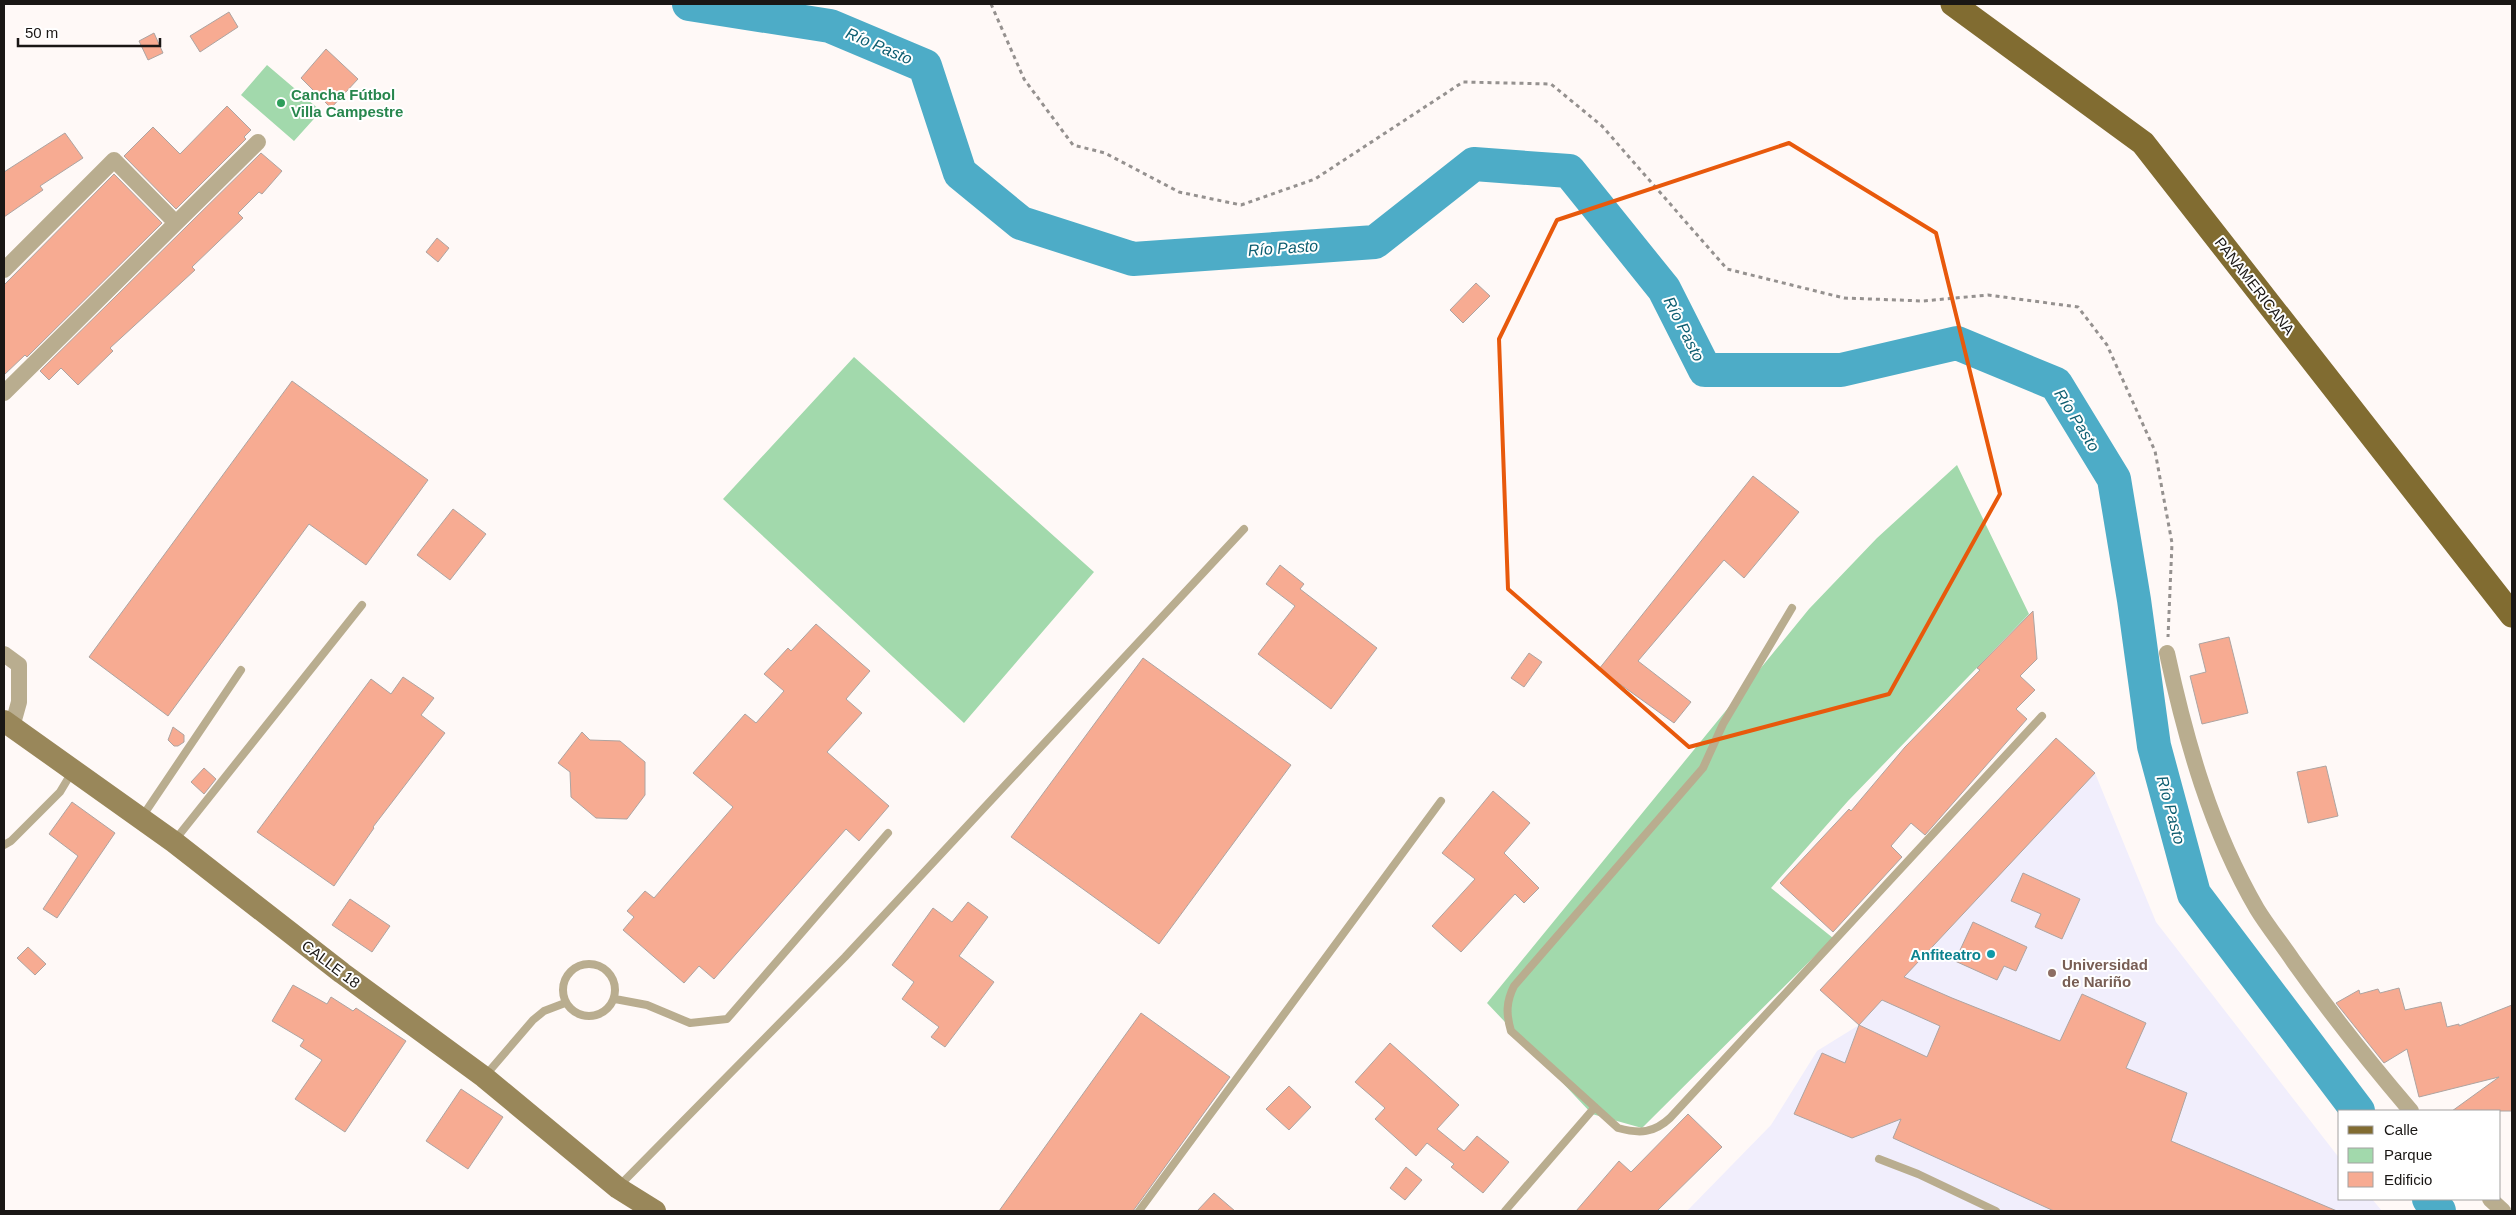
<svg xmlns="http://www.w3.org/2000/svg" width="2516" height="1215" viewBox="0 0 2516 1215" font-family="Helvetica,sans-serif">
<rect width="100%" height="100%" fill="#fff9f7"/>
<path fill="#f1eefc" d="M2095,773L2156,922L2340,1159V1199H2372L2382,1211H1687L1771,1125L1817,1051L1859,1025Z"/>
<path fill="#a2d9ac" d="M267,65L321,111L294,141L241,95Z
M854,357L1094,572L964,723L723,499Z
M1957,465L2029,614L1848,801L1771,888L1833,938L1642,1128L1592,1114L1487,1003L1809,609L1877,538Z"/>
<g fill="none" stroke-linecap="round" stroke-linejoin="round">
<path stroke="#4dacc7" stroke-width="34" d="M689,4L830,26L925,66L960,173L1021,223L1133,259L1375,242L1474,164L1569,171L1664,289L1705,370H1841L1957,343L2056,384L2114,479L2134,600L2154,746L2194,894L2358,1111
M2429,1199L2439,1211"/>
</g>
<path fill="#f7ab92" stroke="#ada4a1" fill-rule="evenodd" d="M229,12L238,27L200,52L190,36Z
M154,33L163,53L148,60L139,41Z
M326,49L358,79L331,108L301,78Z
M227,106L251,130L244,137L246,139L176,209L124,156L153,127L180,154Z
M65,133L83,158L40,186L43,190L4,217V172Z
M261,153L282,171L262,194L259,192L238,213L243,218L192,267L195,270L110,348L113,351L78,385L61,368L49,380L40,371Z
M114,174L162,223L27,357L25,355L4,375V285Z
M437,238L449,248L438,262L426,252Z
M1476,283L1490,296L1463,323L1450,310Z
M292,381L428,480L366,565L309,524L168,716L89,657Z
M1753,476L1799,512L1744,578L1724,560L1638,661L1691,702L1674,723L1599,669Z
M453,509L486,534L450,580L417,555Z
M1280,565L1304,584L1300,589L1377,648L1331,709L1258,654L1295,606L1266,584Z
M2033,611L2037,659L2020,676L2035,690L2016,709L2027,719L1925,835L1911,823L1891,846L1902,857L1833,932L1780,883L1849,809L1851,811L1905,747L1980,670L1977,668Z
M816,624L870,671L846,699L862,713L827,752L889,806L859,841L846,829L714,979L699,966L684,983L623,930L634,917L627,911L645,891L654,898L733,807L693,773L745,714L756,723L784,691L764,674L788,648L791,651Z
M2229,637L2248,713L2202,724L2190,676L2206,672L2199,644Z
M1529,653L1542,662L1524,687L1511,678Z
M1143,658L1291,765L1159,944L1011,837Z
M403,677L434,698L421,715L445,733L373,827L374,828L334,886L257,832L371,679L391,694Z
M173,727L184,735V742L178,746H174L168,740Z
M582,732L590,740L620,741L645,762V795L627,819L596,818L571,797L570,772L558,763Z
M2056,738L2095,773L1904,977L1952,998L2060,1041L2082,994L2146,1023L2126,1068L2187,1093L2171,1141L2337,1211H2054L1893,1138L1901,1119L1852,1138L1794,1114L1822,1053L1845,1063L1859,1025L1820,990ZM1882,1000L1940,1026L1927,1057L1859,1025Z
M2326,766L2338,816L2308,823L2297,772Z
M204,768L216,779L204,794L191,782Z
M1493,791L1530,823L1504,853L1539,888L1524,903L1515,894L1461,952L1432,926L1475,879L1442,853Z
M72,802L115,833L57,918L43,909L78,856L49,834Z
M2023,873L2080,899L2062,939L2035,927L2041,914L2011,901Z
M350,899L390,926L372,952L332,925Z
M968,902L988,917L959,956L994,982L945,1047L931,1037L939,1027L902,999L914,982L892,965L933,908L952,922Z
M1973,922L2027,947L2016,971L2004,966L1997,980L1955,961Z
M28,947L46,964L35,975L17,958Z
M293,985L327,1004L331,997L353,1011L356,1008L406,1041L345,1132L295,1099L322,1060L300,1046L304,1040L272,1021Z
M2399,988L2405,1010L2441,1002L2447,1027L2459,1024V1026L2512,1005V1111H2452L2499,1077L2419,1097L2407,1049L2384,1063L2336,1003L2359,990L2360,994L2378,989L2380,993Z
M1141,1013L1230,1077L1133,1211H999Z
M1390,1043L1459,1105L1437,1129L1464,1151L1477,1136L1509,1162L1483,1193L1451,1167L1454,1164L1427,1143L1416,1156L1375,1119L1385,1108L1355,1082Z
M1289,1086L1311,1107L1289,1130L1266,1109Z
M461,1089L503,1117L468,1169L426,1141Z
M1688,1114L1722,1147L1657,1211H1576L1619,1161L1631,1172Z
M1406,1167L1422,1180L1405,1200L1390,1188Z
M1214,1193L1235,1211H1197Z"/>
<g fill="none" stroke-linecap="round" stroke-linejoin="round">
<path stroke="#95918f" stroke-width="3" stroke-dasharray="4 4" stroke-linecap="butt" d="M991,4L1024,79L1073,145L1105,153L1179,192L1241,205L1315,179L1463,82L1551,84L1602,126L1727,269L1844,298L1923,301L1988,295L2078,307L2107,345L2155,451L2172,543L2168,637"/>
<path stroke="#b9ad8f" stroke-width="8" d="M1792,608L1723,724L1703,768L1514,986C1506,1002 1506,1014 1511,1031L1618,1128C1640,1134 1654,1133 1670,1118L2042,716
M142,817L241,670
M175,840L362,605
M4,845L11,841L60,792L72,772
M563 990a26 26 0 1 1 52 0a26 26 0 1 1-52 0Z
M615,999L647,1005L690,1023L727,1019L888,833
M485,1076L533,1020L544,1011L565,1003
M1879,1159L1918,1174L1996,1211
M620,1185L845,957L1244,529
M1139,1211L1441,801
M1505,1211L1595,1107"/>
<path stroke="#b9ad8f" stroke-width="16" d="M4,270L114,160L176,223
M4,393L258,142
M2167,653C2186,741 2211,830 2257,909C2268,927 2282,944 2294,962C2331,1014 2370,1063 2411,1111
M4,654L19,665V702L12,727
M2490,1199L2503,1211"/>
<path stroke="#99875a" stroke-width="22" d="M4,721L174,842L342,973L484,1077L618,1188L655,1211"/>
<path stroke="#816c31" stroke-width="25" d="M1953,4L2143,143L2512,615"/>
</g>
<path fill="none" stroke="#e8590c" stroke-width="4" stroke-linejoin="round" d="M1789,143L1936,233L2000,494L1889,694L1689,747L1508,589L1499,339L1557,220Z"/>
<circle fill="#2e9e5b" stroke="#fff" stroke-width="2" cx="281" cy="103" r="5"/>
<circle fill="#0f9aa8" stroke="#fff" stroke-width="2" cx="1991" cy="954" r="5"/>
<circle fill="#8d6e63" stroke="#fff" stroke-width="2" cx="2052" cy="973" r="5"/>
<g text-anchor="middle" dominant-baseline="central" stroke-width="4" stroke-linejoin="round" paint-order="stroke">
<g font-size="15" font-weight="bold" fill="#27864d" stroke="#fff" text-anchor="start">
<text x="291" y="94">Cancha Fútbol<tspan x="291" dy="17">Villa Campestre</tspan></text>
</g>
<g font-size="15" fill="#1a1715" stroke="#fff">
<text transform="translate(2255 286) rotate(52)">PANAMERICANA</text>
<text transform="translate(331 964) rotate(37)">CALLE 18</text>
</g>
<g font-size="15" font-weight="bold" fill="#0d838f" stroke="#fff" text-anchor="end">
<text x="1981" y="954">Anfiteatro</text>
</g>
<g font-size="15" font-weight="bold" fill="#785e54" stroke="#fff" text-anchor="start">
<text x="2062" y="964">Universidad<tspan x="2062" dy="17">de Nariño</tspan></text>
</g>
<g font-size="16" font-style="italic" fill="#0d5e71" stroke="#fff">
<text transform="translate(879 46) rotate(23)">Río Pasto</text>
<text transform="translate(1283 248) rotate(-4)">Río Pasto</text>
<text transform="translate(1684 329) rotate(63)">Río Pasto</text>
<text transform="translate(2077 420) rotate(58)">Río Pasto</text>
<text transform="translate(2171 810) rotate(75)">Río Pasto</text>
</g>
</g>
<rect width="2516" height="1215" fill="none" stroke="#1a1715" stroke-width="10"/>
<rect x="2338" y="1110" width="162" height="90" fill="#ffffff" stroke="#a3a2a1"/>
<rect x="2348" y="1126" width="25" height="8" fill="#816c31" stroke="#a3a2a1"/>
<text x="2384" y="1135" font-size="15" fill="#1a1715">Calle</text>
<rect x="2348" y="1148" width="25" height="15" fill="#a2d9ac" stroke="#a3a2a1"/>
<text x="2384" y="1160" font-size="15" fill="#1a1715">Parque</text>
<rect x="2348" y="1172" width="25" height="15" fill="#f7ab92" stroke="#a3a2a1"/>
<text x="2384" y="1185" font-size="15" fill="#1a1715">Edificio</text>
<path d="M18 38v8h142v-8" fill="none" stroke="#1a1715" stroke-width="2.5"/>
<text x="25" y="38" font-size="15" fill="#1a1715" stroke="#ffffff" stroke-width="4" paint-order="stroke">50 m</text>
</svg>
